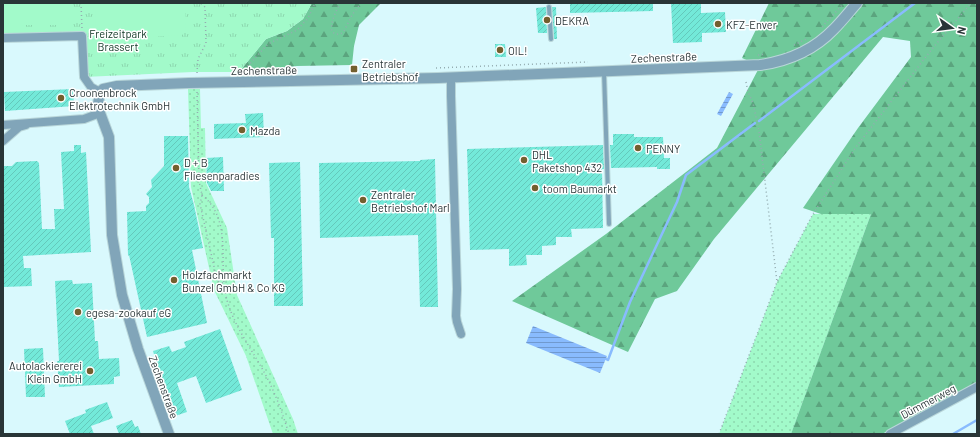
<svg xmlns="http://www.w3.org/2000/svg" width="980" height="437" viewBox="0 0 980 437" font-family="Barlow,sans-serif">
<defs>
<pattern id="grass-dots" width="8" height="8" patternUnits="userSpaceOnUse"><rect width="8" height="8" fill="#a2faca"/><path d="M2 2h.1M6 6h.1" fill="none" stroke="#8cd7ae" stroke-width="1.8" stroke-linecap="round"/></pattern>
<pattern id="forest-firs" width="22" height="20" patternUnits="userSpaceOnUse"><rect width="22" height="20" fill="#6fc99a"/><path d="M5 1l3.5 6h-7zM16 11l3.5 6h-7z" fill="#5ba47e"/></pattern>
<pattern id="park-tufts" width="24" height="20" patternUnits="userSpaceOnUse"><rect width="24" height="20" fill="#a2faca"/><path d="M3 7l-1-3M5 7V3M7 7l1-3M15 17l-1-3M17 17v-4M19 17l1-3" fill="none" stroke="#8cd7ae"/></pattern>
<pattern id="water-rules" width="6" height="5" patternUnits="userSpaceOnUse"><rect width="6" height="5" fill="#89bbfe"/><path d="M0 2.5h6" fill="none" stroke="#7099ce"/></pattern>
<pattern id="building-hatch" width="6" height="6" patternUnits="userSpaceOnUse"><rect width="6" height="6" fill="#73e9d9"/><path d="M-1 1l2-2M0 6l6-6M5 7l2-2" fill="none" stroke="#64c8bb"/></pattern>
</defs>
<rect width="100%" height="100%" fill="#d9f9fd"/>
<path fill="url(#grass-dots)" d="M188,89H200L201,128H205L206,183L227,228L237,295L293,419L298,434H273L246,356L214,290L191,187Z
M813,214H871L791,434H719L777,282Z"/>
<path fill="url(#forest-firs)" d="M312,3H381L359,25L354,46L352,65L297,66L239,72L266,39L287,31L303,19Z
M769,3H977V383L882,434H791L871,214H821L803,208L858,128L911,57L910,41L883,37L714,239L677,291L655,299L628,352L512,301L606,234L717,148L760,66L742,58Z"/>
<path fill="url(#park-tufts)" d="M3,3H312L303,19L287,31L266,39L239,72H193L84,77L82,36L3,38Z"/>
<path fill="#a2faca" d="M3,3H69V18L66,25H23L20,29H3Z
M95,3H185L186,31L182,35L101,40L96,34Z"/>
<path fill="url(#water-rules)" d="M729,92L733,94L721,116L717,114Z
M533,326L607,356L600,373L526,343Z"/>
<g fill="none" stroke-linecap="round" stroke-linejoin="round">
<path stroke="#89bbfe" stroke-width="2.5" d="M759,121L915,3
M606,359L608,360L630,302L677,202L686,175L755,123
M953,434L977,420"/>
</g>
<path fill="url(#building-hatch)" d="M570,3H653V11L570,13Z
M671,3H701V13L725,12L726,32L702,33V42L673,43Z
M546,7L547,33H538L536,8Z
M552,7H556L557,39H554Z
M495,44H505L506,57H495Z
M73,89L74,106L5,111L4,92Z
M263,113L264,137L214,139V124L246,123L245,114Z
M613,134H634V137H663L664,158H670V169H657V167L611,168L610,145H613Z
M164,136H188L189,187L194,205L203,248L192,250L207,323L147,337L129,255L128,256L127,212L146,211V206L149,203V197L146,194L152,187L151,180L164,166Z
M74,145H81V153L86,152L91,252L23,256L24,268H31L32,286L3,287V166H12L16,162L37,161L39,163L42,229H55L54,209H64L61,152L74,151Z
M603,145L604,169H602L603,228L571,229L572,237H556V245L542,246V255H526L527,265L509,266V249L470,250L467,149Z
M223,157L224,191H211L207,183L206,158Z
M435,159L438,307H420L418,235L320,238L319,163L420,161V160Z
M300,162L303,306H274V238H271L269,163Z
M72,280L73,284L92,283L95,341H98L99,359L119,358L120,376L114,377V384L59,387L57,361H59L55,281Z
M220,329L242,390L206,403L196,376L177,383L187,412L175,416L154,358H155L153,351L169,346L172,352L186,347L184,342Z
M43,348L45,397H26L24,349Z
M107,402L113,418L91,426L94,434H70L65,421L86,413L85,410Z
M132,420L135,427L138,426L141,434H119L116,426Z"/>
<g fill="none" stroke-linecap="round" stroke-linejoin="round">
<defs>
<path id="service" d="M549,7L551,39
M604,72L609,224"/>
<path id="minor" d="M3,38L82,36L84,77L91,87L100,92
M451,77V96L457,289L456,316L457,322L461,334
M3,125L84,119L100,113
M3,141L19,127L26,125
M890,434L977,387"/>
<path id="tertiary" d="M169,434L138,349L122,295L112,235L109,137L100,113L98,104L100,92L103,89L117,86L189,83L438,78L760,65C788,61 814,50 834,29C842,21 849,12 857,3"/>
</defs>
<use href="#service" stroke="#b9d6d9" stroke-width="6"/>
<use href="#minor" stroke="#b9d6d9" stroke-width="10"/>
<use href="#tertiary" stroke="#b9d6d9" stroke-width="12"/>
<path stroke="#94acb0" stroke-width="1.5" stroke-dasharray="1 3" stroke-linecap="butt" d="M81,3L82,29
M340,3C336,12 330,22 332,32C336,34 340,36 344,31L352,15L361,3
M822,27L844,3
M794,45L808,38
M758,55L766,54
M436,68L588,62
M242,72L268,44L297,30L308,18L315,3
M197,73L198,59L206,43L205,7L201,3
M746,82L748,92L753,103L759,131L777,282
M197,92L199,181L202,195L200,204L217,280L224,284
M202,195C233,220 218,263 226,296C232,323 251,348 264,372C275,392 282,412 289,434
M719,434L777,282L813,214L856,147L932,49L971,3"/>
<use href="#service" stroke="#81a5b9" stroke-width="4"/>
<use href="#minor" stroke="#81a5b9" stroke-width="8"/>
<use href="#tertiary" stroke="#81a5b9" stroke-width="10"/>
</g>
<g fill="#735f2e" stroke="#fff" stroke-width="1.5">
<circle cx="547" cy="20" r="4"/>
<circle cx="718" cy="24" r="4"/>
<circle cx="500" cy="50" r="4"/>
<rect x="350" y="65" width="8" height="8" rx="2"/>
<circle cx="61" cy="98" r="4"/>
<circle cx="242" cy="130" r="4"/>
<circle cx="638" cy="148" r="4"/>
<circle cx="524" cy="160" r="4"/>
<circle cx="176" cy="168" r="4"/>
<circle cx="535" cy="188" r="4"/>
<circle cx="363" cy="200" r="4"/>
<circle cx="174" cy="280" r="4"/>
<circle cx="78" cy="312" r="4"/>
<circle cx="90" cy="371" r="4"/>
</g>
<g text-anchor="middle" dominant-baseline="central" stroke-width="3" stroke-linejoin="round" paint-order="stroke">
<g font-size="11" fill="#293537" stroke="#fff" text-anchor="start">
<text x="555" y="20">DEKRA</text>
<text x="726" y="24">KFZ-Enver</text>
<text x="508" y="50">OIL!</text>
<text x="362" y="63">Zentraler<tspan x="362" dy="13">Betriebshof</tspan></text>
<text x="69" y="92">Croonenbrock<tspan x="69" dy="13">Elektrotechnik GmbH</tspan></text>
<text x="250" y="130">Mazda</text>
<text x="646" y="148">PENNY</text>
<text x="532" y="154">DHL<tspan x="532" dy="13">Paketshop 432</tspan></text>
<text x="184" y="162">D + B<tspan x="184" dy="13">Fliesenparadies</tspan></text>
<text x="543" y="188">toom Baumarkt</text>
<text x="371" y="194">Zentraler<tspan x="371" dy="13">Betriebshof Marl</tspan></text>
<text x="182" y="274">Holzfachmarkt<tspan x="182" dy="13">Bunzel GmbH &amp; Co KG</tspan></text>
<text x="86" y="312">egesa-zookauf eG</text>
<text x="82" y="365" text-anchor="end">Autolackiererei<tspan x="82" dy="13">Klein GmbH</tspan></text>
</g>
<g font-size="11" fill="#0c3421" stroke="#fff">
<text x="118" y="33">Freizeitpark<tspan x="118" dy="13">Brassert</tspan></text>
</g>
<g font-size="11" fill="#293537" stroke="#fff">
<text transform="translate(664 57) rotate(-2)">Zechenstraße</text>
<text transform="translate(264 70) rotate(-1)">Zechenstraße</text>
<text transform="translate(164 387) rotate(70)">Zechenstraße</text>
<text transform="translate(928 401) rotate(-28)">Dümmerweg</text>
</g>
</g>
<rect width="980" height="437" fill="none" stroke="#293537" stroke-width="8"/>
<g transform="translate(952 28) rotate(104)" stroke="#ffffff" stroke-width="3" paint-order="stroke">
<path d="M0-3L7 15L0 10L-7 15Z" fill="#293537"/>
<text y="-6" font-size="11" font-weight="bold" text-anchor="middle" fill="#293537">N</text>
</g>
</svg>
